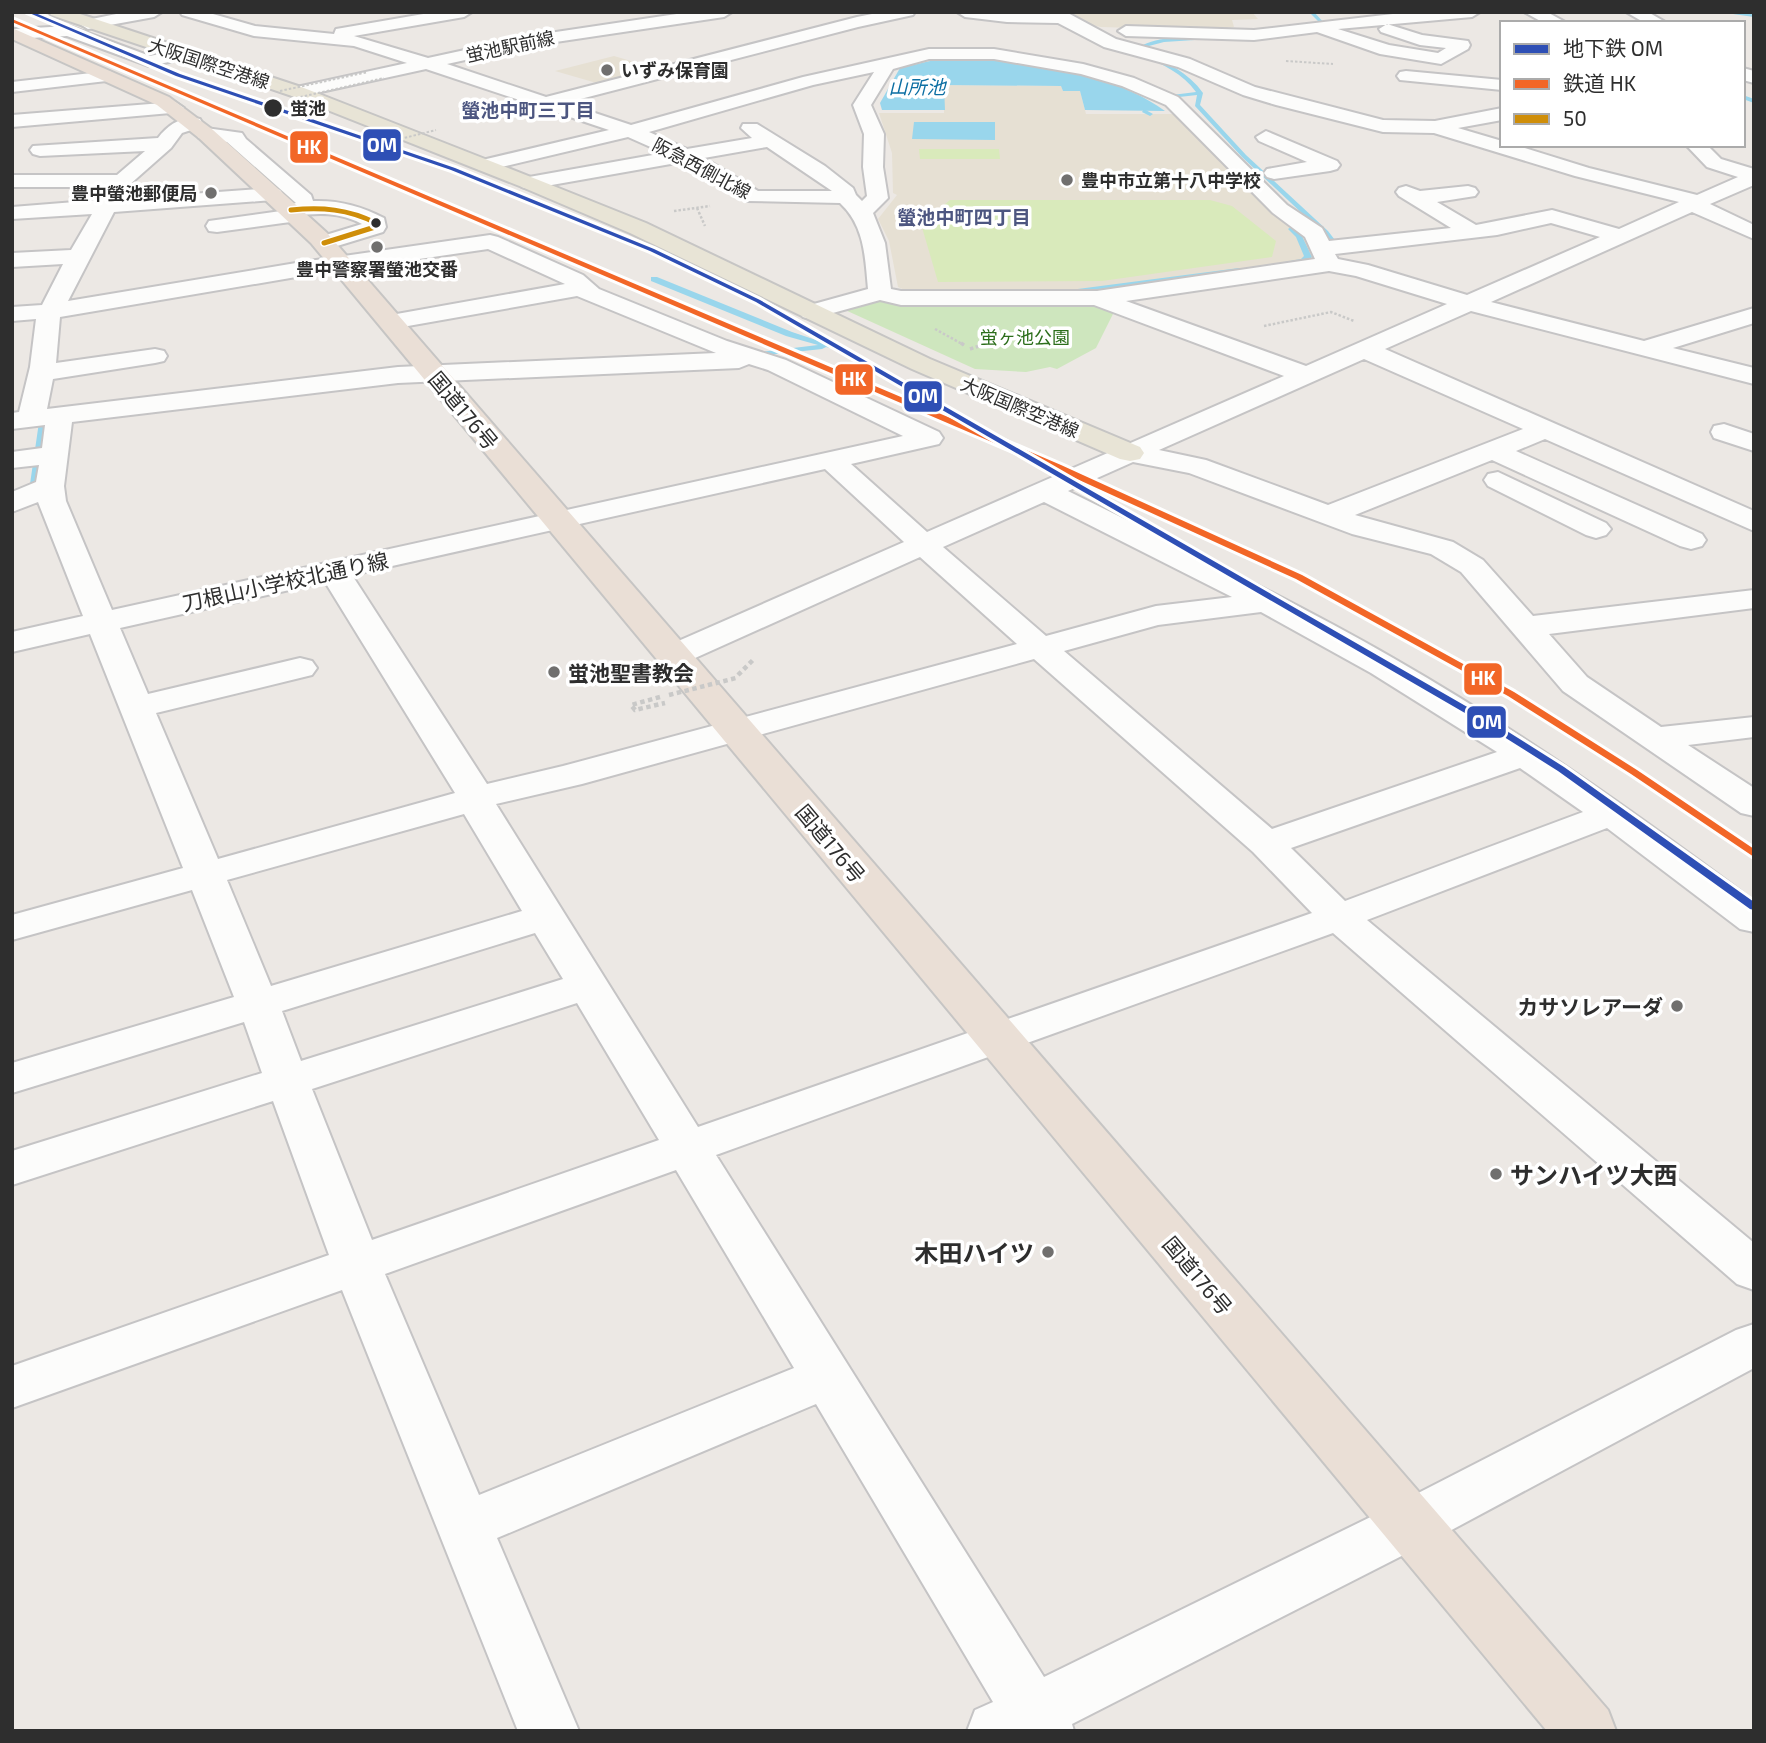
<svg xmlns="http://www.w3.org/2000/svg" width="1766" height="1743" viewBox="0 0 1766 1743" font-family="'Exo 2','Noto Sans JP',sans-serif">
<rect width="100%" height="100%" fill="#ece8e4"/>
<path fill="#e6e0d3" d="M1070,12H1252L1258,19L1232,20L1234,27L1226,28L1228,31L1101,27L1092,25Z
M614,56L658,69L600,84L555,71Z
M944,85L1061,86L1063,91H1080L1086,114H1180L1305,235L1313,259L1307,263L1097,292L911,293L898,287L889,241L878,219L897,195L893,193L892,153L879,113H944Z"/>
<path fill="#cee6be" d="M871,301L1096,303L1115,310L1096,348L1057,369L1050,367L1026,372L975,369L843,309Z"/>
<path fill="#d9eabb" d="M919,149H999L1000,159H920Z
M950,200H1210L1232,206L1276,241L1272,257L1102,281L938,282L921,224Z"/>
<path fill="#99d6ec" d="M943,58C1013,58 1107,69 1165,111L1085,110L1080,91H1063L1061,86L944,85L945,110H882L880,103L900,68Z
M914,122H995V140L912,139Z"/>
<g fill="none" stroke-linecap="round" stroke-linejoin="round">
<path fill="#99d6ec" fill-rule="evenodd" d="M1309,12H1314L1326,25H1322Z
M1731,12L1754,14V17L1733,14Z
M1201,36L1225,38L1164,42L1145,47L1136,53L1131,52C1151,37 1177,37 1201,36Z
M1143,53C1166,61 1189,73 1203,93L1200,105L1246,155L1328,231L1338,244L1336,245H1332L1323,233L1242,157L1195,106L1197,95L1170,98L1172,95L1196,92C1183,74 1162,63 1141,56Z
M1743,95L1754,99V103L1743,99Z
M1144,109L1153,114L1150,116L1142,112Z
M1291,227L1302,236L1312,257L1306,263L1288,266L1284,264L1285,262L1301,259L1304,256L1296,237L1288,229Z
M1239,268H1242V272L1070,294L1066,292L1070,290Z
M651,277H657L792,332L834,346L830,348L826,347L822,349L757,356V352H760L818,345L786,336L651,281Z
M978,289L982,291L981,293L913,294L909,292L913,290Z
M43,419L47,422L40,484L35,487L30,484L39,422Z"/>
<defs>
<path id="minor" d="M126,12H162L154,17L88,29L80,24L82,21Z
M180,12H206L255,26L334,34L336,29L342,28L435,12H472L464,17L354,36L428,58L529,36L690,12H732L724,17L529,46L447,64L546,97L857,17L882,12H915L913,15L858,27L565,103L631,125L803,77L929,49H994L1083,64L1134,78L1178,97L1287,205L1322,228L1329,241L1451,228L1399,196L1396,192L1399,188L1406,186L1420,191L1468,186L1475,188L1478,192L1475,196L1437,202L1476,225L1552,210L1619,229L1679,202L1575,176L1434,133L1383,132L1276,105L1243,95L1178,67L1104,47L1058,23L1007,22L965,17L957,12H1066L1116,39L1190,59L1255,87L1383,120L1435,121L1502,108V120L1458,128L1502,141V145H1515L1589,168L1697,195L1738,177L1707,167L1686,145H1707L1721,159L1754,169V185L1710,204L1754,225V239L1692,212L1491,302L1644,341L1754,308V323L1673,348L1754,368V384L1471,311L1385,349L1754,511V531L1545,439L1516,451L1702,534L1706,540L1702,546L1691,549L1680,546L1492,460L1355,515L1453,542L1483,560L1533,616L1754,590V608L1549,634L1587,677L1661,727L1754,717V737L1688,745L1754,788V816L1741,813L1563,691L1461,572L1431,554L1352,534L1189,473L1133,462L1068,491C1177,545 1288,598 1393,658C1519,730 1637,814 1754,901V932L1740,929L1607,828L1367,920L1754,1243V1290L1737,1284L1333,933L716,1155L1044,1677L1391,1507L1736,1330L1754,1324V1368L1431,1541L1072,1724L1074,1731H967L975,1710L993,1702L816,1404L497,1538L579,1731H518L342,1290L12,1408V1366L329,1255L273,1101L12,1185V1151L262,1073L244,1022L12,1093V1063L234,997L192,890L12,940V915L183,868L90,634L12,652V632L83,616L38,502L12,512V492L36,482L39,465L12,468V452L42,448L45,425L12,429V413L19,412L30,367L36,319L12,321V307L42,305L63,264L12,267V253L71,250L92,214L12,219V207L100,200L107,187H12V175H117L145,151L40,156L33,154L30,150L33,146L158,138C168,125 182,115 200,119L202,123L200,127L182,133L171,148L128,186L121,199L273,188L280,190L283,194L280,198L273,200L114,212L68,301L302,262L490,235L498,237L583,275L599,289L727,341L786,360L939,432L943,438L939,444L851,464L927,532L1284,376L1094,305H901L880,300L811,319L803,317L799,312L803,307L868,289C865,258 865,226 840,203L747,201L682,162L529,189L522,187L519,183L522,179L529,177L664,153L628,137L485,171L478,169L475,165L478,161L609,130L426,69L298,97L292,96L289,92L292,88L407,63L354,46L254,36L182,15ZM929,59H994L1081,74L1122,86L1166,105L1273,213L1305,237L1315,259L1097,291H901L891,289L885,243L873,213L888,198L883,167L884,134L871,105L893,69ZM874,72L853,105L864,134L863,167L867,196L862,201L856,195L853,188L825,166L757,124H743L741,128L752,138L687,149L649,132L813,85ZM767,147L832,191H758L704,158ZM1551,223L1600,237L1467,295L1368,265L1338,259L1335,254L1497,235ZM488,249L565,284L391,315L382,317L379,322L382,327L391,329L577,296L716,353L398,367L47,409L53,379L155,363L164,361L167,356L164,351L155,349L56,363L60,317L302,276ZM1329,271L1356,276L1447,304L1306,366L1126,301ZM1364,359L1523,429L1328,505L1206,460L1159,450ZM749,364L768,370L903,436L112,610L66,501L64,486L72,422L398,383L739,368ZM825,469L904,542L660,649L656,656L660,663L672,666L684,663L920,557L1017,644L563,766L487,784L352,575ZM1044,502L1232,597L1156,606L1046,636L943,547ZM325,582L455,793L218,859L156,713L312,675L317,668L312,661L300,658L148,694L120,628ZM1261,612L1371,673L1497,752L1272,829L1064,651L1158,625ZM1034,659L1253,852L1312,913L698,1127L496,804L582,784ZM1520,768L1583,812L1345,901L1291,848ZM464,814L522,911L271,986L227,880ZM535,933L563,979L301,1061L282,1011ZM577,1003L659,1140L372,1240L312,1089ZM676,1170L794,1368L479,1495L385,1274Z
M1410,12H1480L1472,17L1338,29L1389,45L1438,53L1446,48L1420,45L1381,32L1379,29L1387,24L1422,35L1468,41L1470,45L1468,49L1441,64L1380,54L1317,32L1254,40L1126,36L1118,31L1126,26L1254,30Z
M1524,12H1547L1567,23H1544Z
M1626,12H1648L1667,23H1645Z
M69,26L150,56L183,49L192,54L189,58L149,66L67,36L12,39L14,29Z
M1743,68L1754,71V83L1743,80Z
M109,71L118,76L115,80L12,92V82Z
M1406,71L1502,80V90L1400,80L1397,76L1400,72Z
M175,102L184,108L182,112L12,127V115Z
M206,128L242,133L246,139L311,195L313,201C339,200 361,206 384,218L386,227L383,232L324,250L316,248L313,243L316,238L362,224C339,212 318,213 293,216L291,222L283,223L217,232L209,231L206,226L209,221L281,211L284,206L296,203L227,142L199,138L196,134Z
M1266,131L1337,161L1340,165L1337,169L1330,171L1274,179L1267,177L1264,173L1267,169L1307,162L1259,141L1256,137Z
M1724,424L1754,434V451L1714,438L1711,432L1714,426Z
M1498,472L1606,523L1611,529L1606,535L1596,538L1586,535L1488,486L1484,480L1488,474Z"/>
<path id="major" d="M49,12H74L304,88L536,179L646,223L930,359L1140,447L1144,453L1140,459L1130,461L1120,459L912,369L630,233L522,187L292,96L51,15Z"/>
<path id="highway" d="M12,28L169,97L213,130L327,233L1608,1710L1616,1731H1547L311,243L199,138L157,105L12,39Z"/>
</defs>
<use href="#minor" stroke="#c5c4c5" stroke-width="4"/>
<use href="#major" stroke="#c6c5c4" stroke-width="4"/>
<use href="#highway" stroke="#c6c5c4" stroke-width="4"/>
<path stroke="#c9c9c8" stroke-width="2" stroke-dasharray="2.5 2" stroke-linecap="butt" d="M1286,61L1333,64"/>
<path stroke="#c9c9c8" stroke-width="2.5" stroke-dasharray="2.5 2" stroke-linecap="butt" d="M697,208L705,226
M674,211L710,206
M1264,326L1331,312L1354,321
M935,329L964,345
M983,345L1034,330"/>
<path stroke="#c9c9c8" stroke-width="3.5" stroke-dasharray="3.5 2.5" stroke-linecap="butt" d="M961,343L964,345
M970,349L989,343"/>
<path stroke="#c9c9c8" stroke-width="4.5" stroke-dasharray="4.5 3.5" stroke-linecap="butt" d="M738,675L754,659
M660,697L631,705L635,710L665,703"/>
<use href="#minor" fill="#fcfcfb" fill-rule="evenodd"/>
<use href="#major" fill="#e8e4d6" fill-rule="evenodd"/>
<use href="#highway" fill="#eadfd6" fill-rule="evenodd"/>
<path stroke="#c9c9c8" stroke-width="2" stroke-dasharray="2.5 2" stroke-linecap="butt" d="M280,91L368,72
M296,98L384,78
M396,140L436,130"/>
<path stroke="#c9c9c8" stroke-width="3.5" stroke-dasharray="3.5 2.5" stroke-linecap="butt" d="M1058,467L1102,487"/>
<path stroke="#c9c9c8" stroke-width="4.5" stroke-dasharray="4.5 3.5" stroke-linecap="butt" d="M669,695L736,678"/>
<defs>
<path id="bus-1" d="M291,210C322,207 348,209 376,223L375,227L324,243"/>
</defs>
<use href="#bus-1" stroke="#fff" stroke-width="8"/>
<use href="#bus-1" stroke="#cf8e09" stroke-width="5"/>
<defs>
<path id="rail-1" d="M12,19L1061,465L1302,575L1514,692L1637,770L1754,849V857L1631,774L1508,696L1296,579L1055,469L12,22Z"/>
</defs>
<use href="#rail-1" stroke="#fff" stroke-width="6"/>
<use href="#rail-1" fill="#f26627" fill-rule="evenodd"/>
<defs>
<path id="metro-1" d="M27,12H33L180,74L455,168L654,249L760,300L1483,716L1564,767L1754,902V910L1750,909L1558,771L1477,720L756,302L650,251L451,170L176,76Z"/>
</defs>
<use href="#metro-1" stroke="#fff" stroke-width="6"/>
<use href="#metro-1" fill="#2e4fb5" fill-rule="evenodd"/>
</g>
<g fill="#706f6e" stroke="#fff" stroke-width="2.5">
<circle cx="607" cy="70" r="7"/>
<circle cx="1067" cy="180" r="7"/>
<circle cx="211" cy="193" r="7"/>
<circle cx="377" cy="247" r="7"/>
<circle cx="554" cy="672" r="7"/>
<circle cx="1677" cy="1006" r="7"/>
<circle cx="1496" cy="1174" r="7"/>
<circle cx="1048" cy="1252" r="7"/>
</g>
<g fill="#2e2e2e" stroke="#fff" stroke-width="2.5">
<circle cx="273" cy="108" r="10"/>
<circle cx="376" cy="223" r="6"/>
</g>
<g text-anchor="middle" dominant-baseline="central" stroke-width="7" stroke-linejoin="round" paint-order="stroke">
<g font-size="18" fill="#2e2e2e" stroke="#fff">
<text transform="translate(510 46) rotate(-12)">蛍池駅前線</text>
<text transform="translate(209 63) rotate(18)">大阪国際空港線</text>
<text transform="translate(702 168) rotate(28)">阪急西側北線</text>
<text transform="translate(1020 407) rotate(23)">大阪国際空港線</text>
</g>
<g font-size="18" font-weight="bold" fill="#2e2e2e" stroke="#fff" text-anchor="start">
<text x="621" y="70">いずみ保育園</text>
<text x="1081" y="180">豊中市立第十八中学校</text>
<text x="197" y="193" text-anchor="end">豊中螢池郵便局</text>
<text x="377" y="269" text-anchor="middle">豊中警察署螢池交番</text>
</g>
<g font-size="18" font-weight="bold" fill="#2e2e2e" stroke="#fff" text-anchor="start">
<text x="290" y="108">蛍池</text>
</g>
<g font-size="18" fill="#2c6e1b" stroke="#fff">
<text x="1025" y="337">蛍ヶ池公園</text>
</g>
<g font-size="19" font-style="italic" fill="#0d6fa3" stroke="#fff">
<text x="917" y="86">山所池</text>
</g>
<g font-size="19" font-weight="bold" fill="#4d5680" stroke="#fff">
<text x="528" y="109">螢池中町三丁目</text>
<text x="964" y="216">螢池中町四丁目</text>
</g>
<g font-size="21" fill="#2e2e2e" stroke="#fff">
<text transform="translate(464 410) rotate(50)">国道176号</text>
<text transform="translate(285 581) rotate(-12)">刀根山小学校北通り線</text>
<text transform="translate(831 843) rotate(50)">国道176号</text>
<text transform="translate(1198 1275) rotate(50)">国道176号</text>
</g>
<g font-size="21" font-weight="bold" fill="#2e2e2e" stroke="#fff" text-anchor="start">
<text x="568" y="672">蛍池聖書教会</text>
<text x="1663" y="1006" text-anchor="end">カサソレアーダ</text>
</g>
<g font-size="24" font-weight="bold" fill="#2e2e2e" stroke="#fff" text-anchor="start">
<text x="1510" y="1174">サンハイツ大西</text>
<text x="1034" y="1252" text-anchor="end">木田ハイツ</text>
</g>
</g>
<g stroke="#fff" stroke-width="2.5">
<rect x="362" y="128" width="40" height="34" rx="7" fill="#2e4fb5"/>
<rect x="289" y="130" width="40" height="34" rx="7" fill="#f26627"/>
<rect x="834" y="363" width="40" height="33" rx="7" fill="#f26627"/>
<rect x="903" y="380" width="40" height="33" rx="7" fill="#2e4fb5"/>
<rect x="1463" y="662" width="40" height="34" rx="7" fill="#f26627"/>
<rect x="1466" y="705" width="41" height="34" rx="7" fill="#2e4fb5"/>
</g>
<g font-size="19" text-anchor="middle" font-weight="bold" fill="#fff">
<text x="382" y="152">OM</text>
<text x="309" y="154">HK</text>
<text x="854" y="386">HK</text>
<text x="923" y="403">OM</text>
<text x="1483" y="685">HK</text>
<text x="1487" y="729">OM</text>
</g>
<rect width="1766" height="1743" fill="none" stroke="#2e2e2e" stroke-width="28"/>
<rect x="1500" y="21" width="245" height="126" fill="#ffffff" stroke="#ababab" stroke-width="2"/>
<rect x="1514" y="44" width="35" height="10" fill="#2e4fb5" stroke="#ababab" stroke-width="2"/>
<text x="1563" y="56" font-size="21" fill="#2e2e2e">地下鉄 OM</text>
<rect x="1514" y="79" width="35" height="10" fill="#f26627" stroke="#ababab" stroke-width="2"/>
<text x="1563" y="91" font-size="21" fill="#2e2e2e">鉄道 HK</text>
<rect x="1514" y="114" width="35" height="10" fill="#cf8e09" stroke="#ababab" stroke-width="2"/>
<text x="1563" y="126" font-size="21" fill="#2e2e2e">50</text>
</svg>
